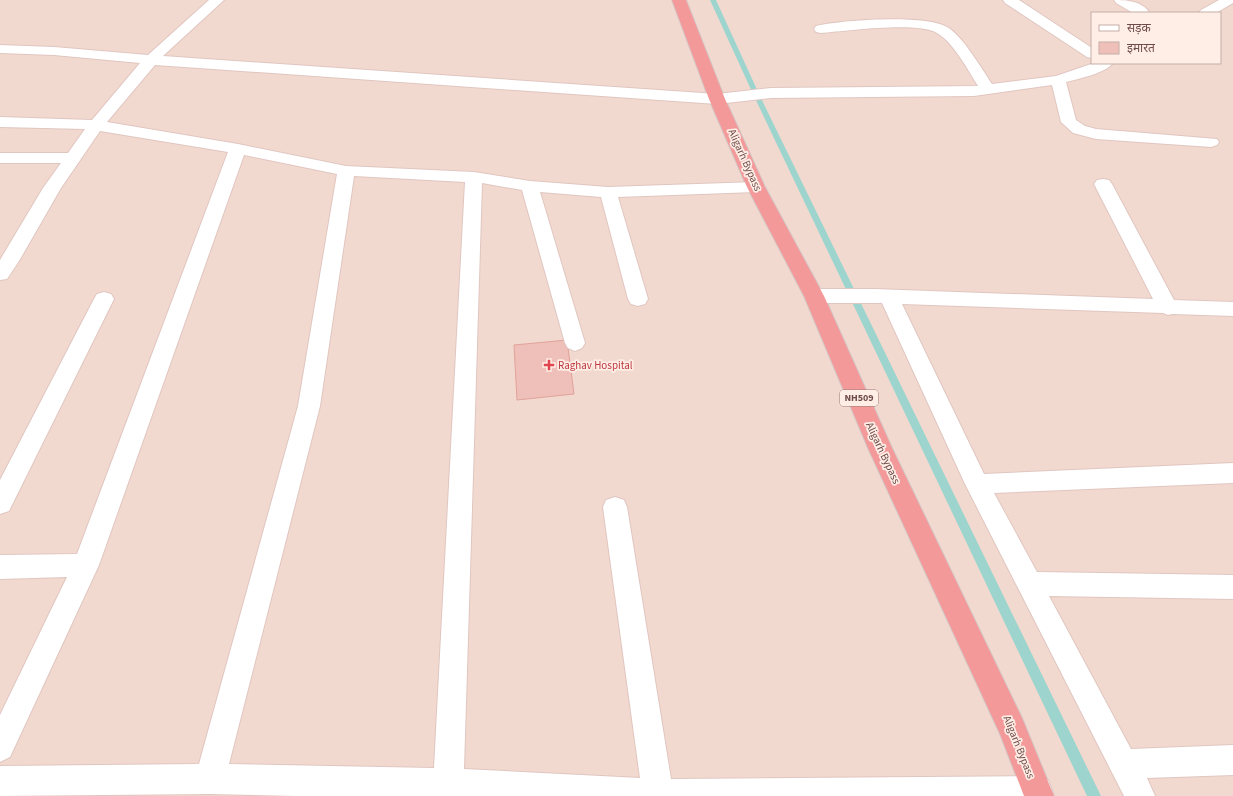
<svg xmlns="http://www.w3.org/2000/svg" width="1233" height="796" viewBox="0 0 1233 796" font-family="'Source Sans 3','Noto Sans Devanagari',sans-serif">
<rect width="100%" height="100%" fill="#fbe9e0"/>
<path fill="#f2d9cf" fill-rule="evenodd" d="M0,0H1233V796H0ZM1092,13H1220V63H1092Z"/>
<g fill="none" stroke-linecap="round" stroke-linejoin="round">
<path fill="#9dd5ce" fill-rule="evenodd" d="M710,0H716L759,94L1101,796H1087L753,94Z"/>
</g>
<path fill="#efc0b9" stroke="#e1a29a" d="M567,340L574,394L517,400L514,345Z"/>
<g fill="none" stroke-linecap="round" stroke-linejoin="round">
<defs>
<path id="minor" d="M209,0H224L163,56L717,94L771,88L978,86C968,70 953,42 937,33C918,21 845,31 821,33L816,32L814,29L816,26C841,20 925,14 947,27C962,35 982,69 992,84L1056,76L1094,63H1113C1106,73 1078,79 1066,82L1076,120L1085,126L1096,129L1217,139L1219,142L1217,145L1211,147L1096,139L1073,133L1061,122L1052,85L974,96L771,98L717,104L155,65L107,122L238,144L346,166L474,172L530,181L608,187L756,182L762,183L765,187L762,191L756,192L618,197L648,299L645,304L638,306L631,304L628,299L601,197L540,192L585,343L582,348L575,351L568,348L565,343L522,190L482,183L464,769L640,778L603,507L606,500L615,497L624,500L627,507L671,779L1037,776L1048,780L1052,791L1050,796H295L210,794L0,796V766L199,764L298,406L337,174L244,155L99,565L10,757L0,762V715L67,577L0,579V555L77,554L228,152L100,131L61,188L19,261L7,279L0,280V260L43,188L61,163H0V153H68L85,129L0,127V117L92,120L140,63L54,55L0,53V45L54,47L148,55ZM354,176L465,182L434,768L229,764L320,406Z
M1003,0H1019L1092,48V58L1087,57L1005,3Z
M1114,0C1127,0 1142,1 1150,13H1133L1116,3Z
M1219,0H1233V3L1216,13H1199L1201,10Z
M1103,179L1109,180L1112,184L1174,300L1233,302V316L1172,314L1168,315L1163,313L902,304L984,474L1233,463V483L994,493L1037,572L1233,575V599L1049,596L1131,749L1233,745V775L1147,778L1155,796H1124L965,484L882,303H814L807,301L804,296L807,291L814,289H875L1153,299L1094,184L1097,180Z
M104,292L111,294L114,299L9,511L0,514V480L94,299L97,294Z"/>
<path id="highway" d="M672,0H686L725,99L765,187L824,296L892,448L1022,718L1054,796H1024L1000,734L868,448L804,296L747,187L709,99Z"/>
</defs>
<use href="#minor" stroke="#e0c6c0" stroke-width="2"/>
<use href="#highway" stroke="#d4c9c8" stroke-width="2"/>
<use href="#minor" fill="#fff" fill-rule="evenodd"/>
<use href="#highway" fill="#f4999a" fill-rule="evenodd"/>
</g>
<path fill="#e0444e" stroke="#feeee6" stroke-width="1.5" d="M547 359h4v4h4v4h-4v4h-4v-4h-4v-4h4z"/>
<g text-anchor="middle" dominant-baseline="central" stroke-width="3.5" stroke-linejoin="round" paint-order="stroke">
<rect fill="#feeee6" stroke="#9b7d78" stroke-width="1" x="840" y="390" width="38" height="16" rx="3"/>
<g font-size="10" font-weight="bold" fill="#704c49">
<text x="859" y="398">NH509</text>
</g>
<g font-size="11" fill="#704c49" stroke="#feeee6">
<text transform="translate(745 160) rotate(66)">Aligarh Bypass</text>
<text transform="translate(883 453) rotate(65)">Aligarh Bypass</text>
<text transform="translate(1019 747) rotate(68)">Aligarh Bypass</text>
</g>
<g font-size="11" fill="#be3a42" stroke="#feeee6" text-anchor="start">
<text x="558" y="365">Raghav Hospital</text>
</g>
</g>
<rect x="1091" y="12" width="130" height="52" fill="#feeee6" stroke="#c5ada7"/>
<rect x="1099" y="25" width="20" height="6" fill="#ffffff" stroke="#c5ada7"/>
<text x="1127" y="32" font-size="12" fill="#704c49">सड़क</text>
<rect x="1099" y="42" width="20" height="12" fill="#efc0b9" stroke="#c5ada7"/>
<text x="1127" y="52" font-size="12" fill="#704c49">इमारत</text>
</svg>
